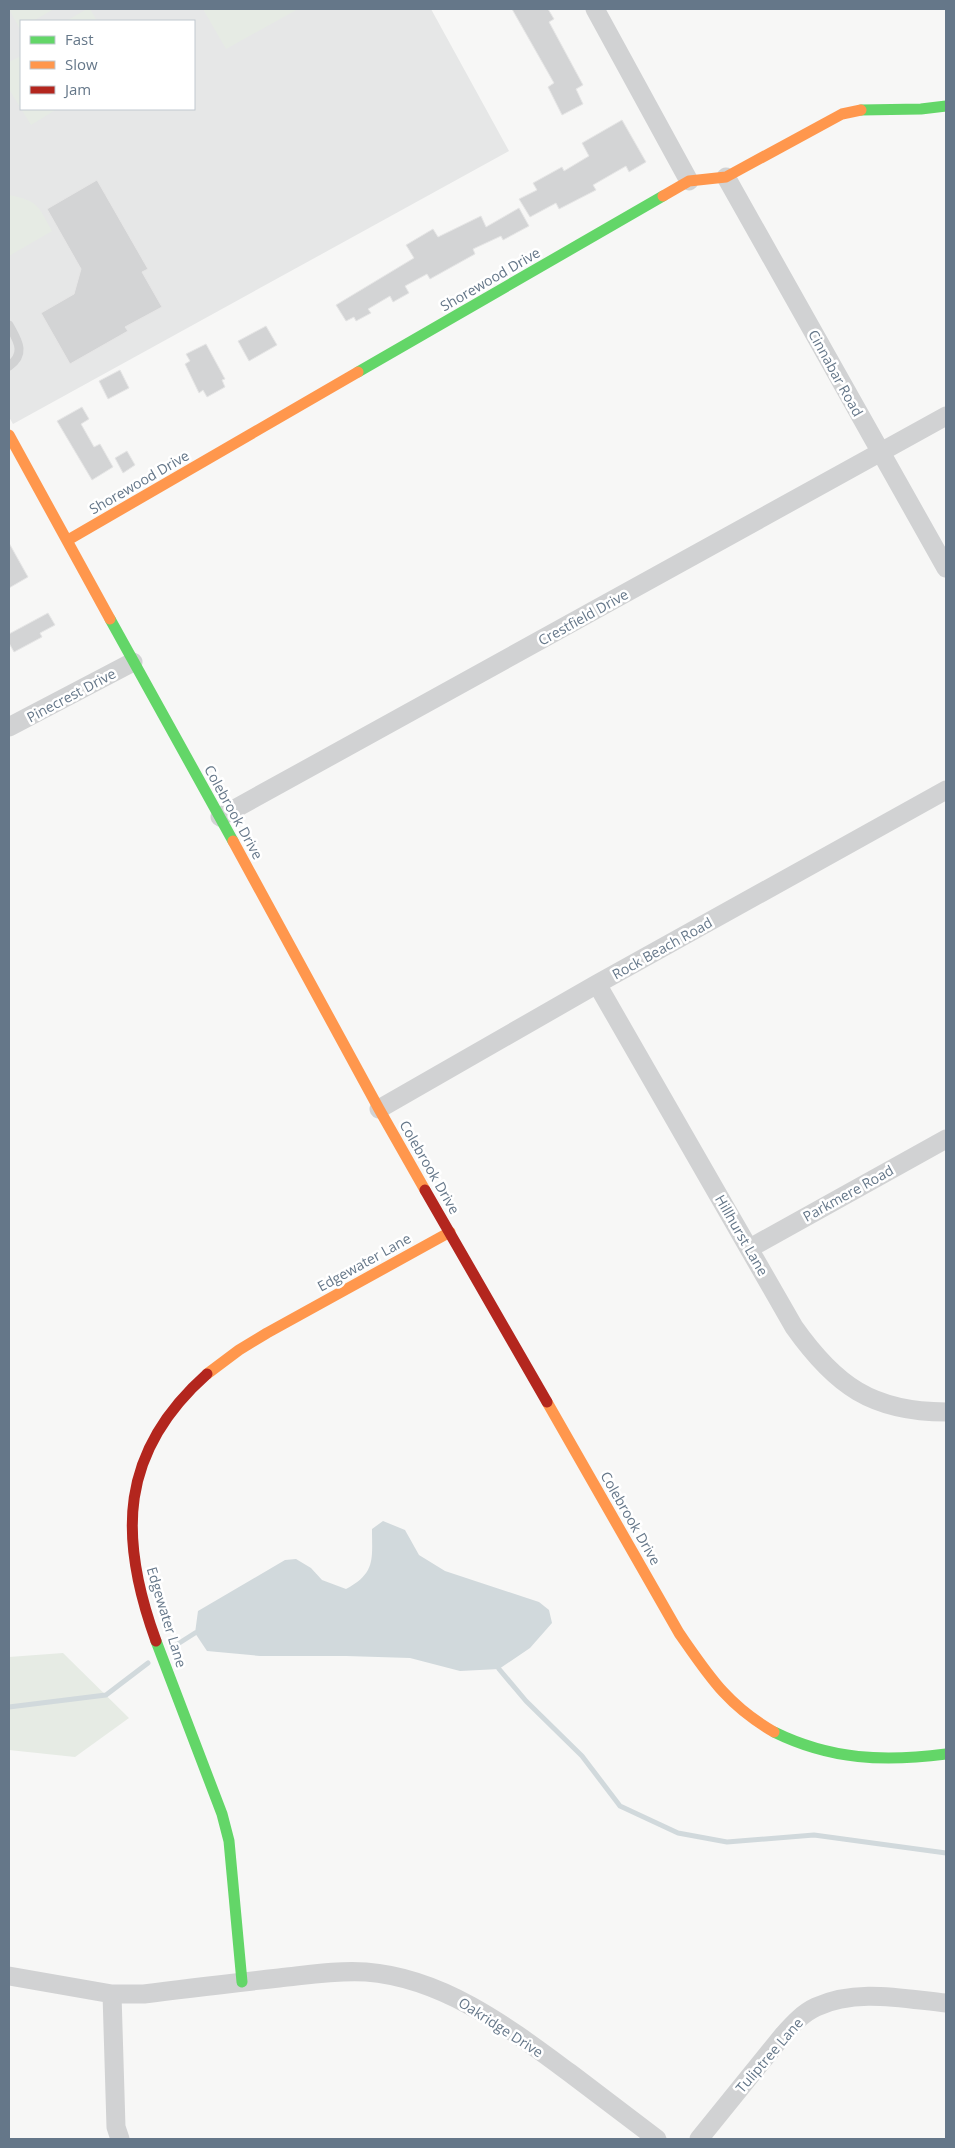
<svg xmlns="http://www.w3.org/2000/svg" width="955" height="2148" viewBox="0 0 955 2148" font-family="'Open Sans',sans-serif">
<rect width="100%" height="100%" fill="#f7f7f6"/>
<path fill="#e6e7e7" fill-rule="evenodd" d="M9,9H431L509,151L13,424L9,417ZM21,21H194V109H21Z"/>
<path fill="#e6ebe4" d="M9,9H54L33,21H21L20,29Z
M87,9H90L97,21H66Z
M203,9H298L226,49Z
M21,56V109H57L31,125L9,89V62Z
M9,195C39,201 38,206 52,231L9,256Z
M63,1653L129,1718L75,1757L9,1750V1657Z"/>
<path fill="#d1d9dc" d="M383,1521L405,1530L419,1555L445,1571L539,1602L549,1610L552,1623L530,1648L499,1669L460,1671L410,1658L346,1656H260L207,1651L195,1633L198,1611L285,1560L296,1559L311,1568L322,1580L346,1589C376,1573 372,1559 372,1529Z"/>
<g fill="none" stroke-linecap="round" stroke-linejoin="round">
<path stroke="#d1d9dc" stroke-width="5" d="M173,1647L195,1633
M499,1669L526,1701L582,1756L620,1806L678,1833L727,1842L814,1835L946,1853
M9,1707L106,1695L148,1663"/>
</g>
<path fill="#d3d4d5" stroke="#e6e6e6" d="M512,9H548L554,19L549,22L583,85L576,89L583,104L562,115L548,87L554,83Z
M622,120L646,162L629,172L626,166L593,185L596,190L559,209L556,203L530,217L519,199L537,190L533,183L562,167L564,171L589,156L582,143Z
M97,180L148,269L142,272L162,307L125,327L128,331L70,364L41,313L74,294L81,269L47,209Z
M519,208L529,226L503,240L501,236L473,249L475,254L430,279L427,274L405,286L409,293L393,302L390,296L368,309L371,313L356,321L354,317L346,321L336,305L414,258L406,245L433,229L438,237L481,216L486,227Z
M266,326L277,345L249,361L238,341Z
M206,344L225,379L222,380L225,387L207,397L203,390L199,393L185,364L190,361L186,354Z
M120,370L129,388L108,399L99,381Z
M82,407L89,419L81,424L94,447L100,444L113,467L92,480L57,421Z
M127,451L135,465L123,473L115,458Z
M9,543L28,577L9,588Z
M48,613L55,625L40,633L42,637L14,652L9,643V634Z"/>
<g fill="none" stroke-linecap="round" stroke-linejoin="round">
<path stroke="#d1d2d3" stroke-width="9" d="M9,325C17,340 27,353 9,366"/>
<path stroke="#d1d2d3" stroke-width="19" d="M595,9L689,181
M726,177L946,568
M9,727L133,662
M220,817L946,416
M597,984L794,1327C835,1385 872,1412 946,1412
M379,1109L597,984L946,790
M750,1248L946,1139
M9,1976L112,1994H144C189,1988 234,1983 279,1978C308,1975 337,1970 366,1972C444,1978 509,2028 570,2073C599,2095 628,2117 657,2139
M112,1994L116,2127L120,2139
M699,2139L784,2034C793,2024 803,2013 816,2007C856,1988 904,1999 946,2003"/>
<path stroke="#63d668" stroke-width="11" d="M861,110L921,109L946,106
M358,372L663,196
M110,619L233,841
M156,1641L222,1814L229,1841L242,1982
M774,1732C831,1760 884,1762 946,1754"/>
<path stroke="#ff974d" stroke-width="11" d="M663,196L689,181L726,177L842,114L861,110
M9,435L110,619
M68,540L358,372
M233,841L379,1109L425,1190
M207,1374L239,1350L267,1333L450,1232
M547,1402L679,1633C709,1676 727,1705 774,1732"/>
<path stroke="#b3261e" stroke-width="11" d="M425,1190L547,1402
M156,1641C118,1537 119,1452 207,1374"/>
</g>
<g text-anchor="middle" dominant-baseline="central" stroke-width="5" stroke-linejoin="round" paint-order="stroke">
<g font-size="14" fill="#657789" stroke="#fff">
<text transform="translate(490 279) rotate(-30)">Shorewood Drive</text>
<text transform="translate(836 373) rotate(61)">Cinnabar Road</text>
<text transform="translate(139 482) rotate(-30)">Shorewood Drive</text>
<text transform="translate(583 617) rotate(-29)">Crestfield Drive</text>
<text transform="translate(71 695) rotate(-28)">Pinecrest Drive</text>
<text transform="translate(234 812) rotate(61)">Colebrook Drive</text>
<text transform="translate(662 948) rotate(-29)">Rock Beach Road</text>
<text transform="translate(430 1167) rotate(60)">Colebrook Drive</text>
<text transform="translate(848 1193) rotate(-29)">Parkmere Road</text>
<text transform="translate(742 1235) rotate(60)">Hillhurst Lane</text>
<text transform="translate(364 1262) rotate(-29)">Edgewater Lane</text>
<text transform="translate(631 1518) rotate(60)">Colebrook Drive</text>
<text transform="translate(167 1617) rotate(73)">Edgewater Lane</text>
<text transform="translate(501 2027) rotate(33)">Oakridge Drive</text>
<text transform="translate(769 2055) rotate(-49)">Tuliptree Lane</text>
</g>
</g>
<rect width="955" height="2148" fill="none" stroke="#657789" stroke-width="20"/>
<rect x="20" y="20" width="175" height="90" fill="#ffffff" stroke="#c1c9d0"/>
<rect x="30" y="36" width="25" height="8" fill="#63d668" stroke="#c1c9d0"/>
<text x="65" y="45" font-size="15" fill="#657789">Fast</text>
<rect x="30" y="61" width="25" height="8" fill="#ff974d" stroke="#c1c9d0"/>
<text x="65" y="70" font-size="15" fill="#657789">Slow</text>
<rect x="30" y="86" width="25" height="8" fill="#b3261e" stroke="#c1c9d0"/>
<text x="65" y="95" font-size="15" fill="#657789">Jam</text>
</svg>
